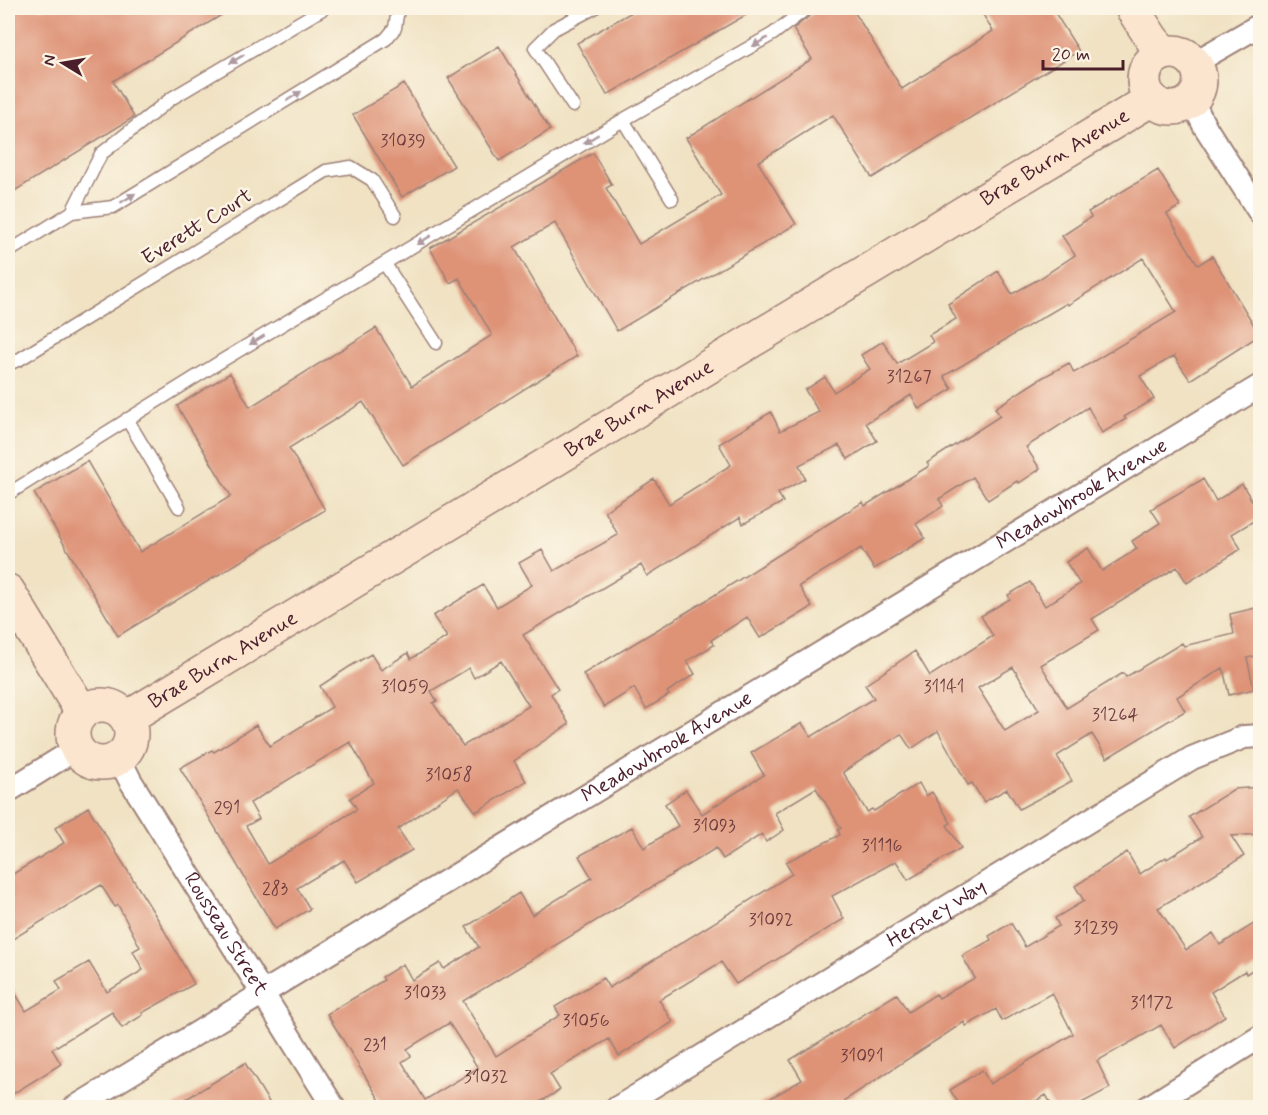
<svg xmlns="http://www.w3.org/2000/svg" width="1268" height="1115" viewBox="0 0 1268 1115" font-family="Mynerve,sans-serif">
<rect width="100%" height="100%" fill="#fcf5e5"/>
<filter id="ink" filterUnits="userSpaceOnUse"><feTurbulence type="fractalNoise" baseFrequency=".0167" numOctaves="2"/><feDisplacementMap in="SourceGraphic" scale="12" xChannelSelector="R" yChannelSelector="G"/><feConvolveMatrix kernelMatrix="1 2 1 2 8 2 1 2 1" color-interpolation-filters="sRGB"/></filter>
<filter id="wash" filterUnits="userSpaceOnUse"><feTurbulence type="fractalNoise" baseFrequency=".008" numOctaves="4" result="noise"/><feDisplacementMap in="SourceGraphic" scale="24" xChannelSelector="R" yChannelSelector="G"/><feGaussianBlur stdDeviation="1.35" result="paint"/><feColorMatrix in="noise" values="0 0 0 0 0 0 0 0 0 0 0 0 0 0 0 0 0 1.4 0 .05"/><feComposite in="paint" operator="in"/></filter>
<g filter="url(#wash)">
<rect width="100%" height="100%" fill="#f0e2c3"/>
<g id="blocks">
<path fill="#de9377" fill-rule="evenodd" d="M8,8H233L113,81L134,117L8,195Z
M639,8H758L607,95L577,43Z
M815,8H852L902,89L993,31L979,8H1052L1079,51L872,178L833,115L758,162L796,224L617,331L555,223L514,247L577,356L403,465L363,402L289,448L325,510L118,636L34,493L87,461L140,552L231,496L177,406L230,373L250,407L376,328L412,386L492,335L459,278L450,283L430,248L593,153L612,185L606,188L639,244L721,195L686,138L812,59L793,29L812,14Z
M499,46L550,130L499,161L448,78Z
M404,84L454,166L402,197L353,115Z
M1158,170L1180,206L1167,214L1198,265L1212,256L1260,335L1190,380L1174,356L1140,376L1154,399L1124,417L1126,419L1102,433L1088,407L1026,447L1040,469L1019,483L1017,481L988,500L973,477L939,499L943,506L916,524L925,538L904,551L874,569L861,548L799,586L812,607L789,621L760,638L747,617L711,640L714,645L687,661L695,674L667,692L669,695L646,709L634,688L604,707L583,674L702,603L863,502L865,506L929,466L927,463L1000,416L995,408L1040,379L1069,363L1074,373L1176,312L1143,258L1068,305L1067,303L944,376L952,389L919,409L911,395L866,423L877,441L848,459L839,445L799,465L805,479L778,493L783,502L743,524L740,517L647,576L641,565L523,635L558,689L551,694L569,724L514,761L526,781L476,812L458,788L398,829L412,850L358,882L344,860L297,888L310,909L275,929L180,768L212,750L214,752L256,725L270,746L332,707L320,686L349,667L371,654L381,670L408,653L411,659L447,637L433,616L483,585L497,607L532,585L519,563L542,550L554,571L618,535L605,511L654,479L669,504L731,465L719,444L771,412L780,431L819,412L805,390L825,377L834,392L870,369L861,355L883,341L897,364L933,342L929,335L956,319L948,304L998,271L1012,294L1039,279L1075,255L1062,236L1091,217L1088,212ZM501,661L529,706L463,746L433,703L437,701L431,691L469,668L474,678ZM350,742L374,783L350,798L357,809L268,864L246,826L259,819L250,803Z
M1203,479L1216,501L1242,484L1260,514V517L1232,534L1241,549L1187,583L1177,567L1092,619L1099,630L1041,665L1067,708L1123,673L1126,677L1182,643L1184,646L1234,634L1230,614L1260,607V655L1247,658L1254,689L1229,695L1223,668L1177,697L1185,711L1107,758L1092,734L1057,756L1072,781L1019,809L1007,789L984,802L972,783L968,785L938,731L911,749L901,734L843,772L867,812L872,809L874,811L919,783L926,796L932,792L951,823L947,825L961,848L908,880L896,861L832,896L844,919L736,984L721,962L659,1000L673,1022L619,1056L609,1039L550,1074L560,1090L532,1107H384L327,1014L384,980L382,977L403,964L412,980L440,963L444,969L479,947L466,927L519,893L532,915L592,878L579,856L632,827L644,848L678,826L665,804L686,790L702,814L764,775L751,753L802,723L811,737L874,698L865,685L915,651L930,676L993,636L981,616L1010,599L1008,595L1030,582L1045,606L1080,584L1066,562L1088,548L1102,571L1137,549L1132,541L1160,523L1151,509ZM1013,667L1039,710L1005,731L978,688ZM816,788L841,828L838,830L840,835L786,862L792,874L609,988L603,978L555,1007L560,1015L496,1056L463,1001L716,848L723,859L762,834L766,842L784,830L775,813ZM449,1023L478,1068L425,1100L402,1062L411,1056L407,1049Z
M1260,787V834L1231,836L1244,856L1158,908L1186,950L1213,933L1220,945L1260,920V965L1246,974L1245,971L1211,992L1225,1016L1175,1048L1161,1025L1097,1061L1110,1088L1074,1107H1053L1046,1095L1026,1107H952L959,1104L950,1090L982,1070L990,1084L1073,1034L1052,993L1002,1021L996,1009L966,1026L964,1022L845,1100L849,1107H755L802,1080L790,1060L897,994L908,1012L936,994L939,998L975,978L962,956L991,940L989,936L1011,923L1025,947L1059,926L1055,918L1084,901L1075,886L1127,852L1140,874L1166,857L1167,859L1202,837L1189,817L1234,789Z
M88,807L159,921L194,984L142,1013L143,1015L122,1028L112,1012L52,1049L61,1064L8,1097V981L26,1011L61,990L56,981L89,962L107,992L143,970L133,951L140,947L118,905L115,907L101,885L8,942V877L64,843L55,828Z
M245,1063L272,1107H173Z"/>
</g>
</g>
<g filter="url(#ink)">
<use href="#blocks" fill-opacity="0" stroke="#9d8077" stroke-width="1.5"/>
<g fill="none" stroke-linecap="round" stroke-linejoin="round">
<defs>
<path id="lane" d="M573,106L535,48L554,29L594,8
M623,120L672,199
M72,212L101,154L172,98L324,8
M8,252L72,212L113,207L386,39L395,28L398,8
M385,264L436,343
M8,364L20,359L326,171L351,167L372,180L395,216
M127,419L179,507
M8,494L223,360L623,120L773,34L807,8"/>
<g id="street">
<path d="M1194,63L1260,25"/>
<path d="M1192,100L1204,125L1260,213"/>
<path id="s1" d="M119,758L130,780L334,1108"/>
<path d="M8,791L76,749"/>
<path id="s2" d="M74,1108L1260,386"/>
<path id="s3" d="M617,1108L1192,758L1244,737L1260,736"/>
<path d="M1147,1108L1260,1037"/>
</g>
<g id="secondary">
<path d="M1132,8L1152,39L1164,53"/>
<circle cx="1172" cy="80" r="28"/>
<path d="M8,591L82,712"/>
<circle cx="102" cy="734" r="29"/>
<path id="s4" d="M127,718L1152,99"/>
</g>
</defs>
<use href="#lane" stroke="#9d8077" stroke-width="15"/>
<use href="#street" stroke="#9d8077" stroke-width="26"/>
<use href="#secondary" stroke="#9d8077" stroke-width="36"/>
<use href="#lane" stroke="#fff" stroke-width="12"/>
<use href="#street" stroke="#fff" stroke-width="22"/>
<use href="#secondary" stroke="#fce5cf" stroke-width="33"/>
</g>
<defs><path id="oneway-solid" d="M-6-.8H1V-3.2L6.5 0L1 3.2V.8H-6Z" transform="scale(1.5)"/></defs>
<g fill="#ae9aa0">
<use href="#oneway-solid" transform="translate(760 42) rotate(150)"/>
<use href="#oneway-solid" transform="translate(237 59) rotate(149)"/>
<use href="#oneway-solid" transform="translate(294 96) rotate(-32)"/>
<use href="#oneway-solid" transform="translate(591 139) rotate(148)"/>
<use href="#oneway-solid" transform="translate(128 198) rotate(-32)"/>
<use href="#oneway-solid" transform="translate(424 240) rotate(149)"/>
<use href="#oneway-solid" transform="translate(257 340) rotate(149)"/>
</g>
</g>
<g text-anchor="middle" dominant-baseline="central" stroke-width="5" stroke-linejoin="round" paint-order="stroke">
<g font-size="18" fill="#6f3c3e">
<text x="403" y="141">31039</text>
<text x="909" y="377">31267</text>
<text x="405" y="687">31059</text>
<text x="944" y="687">31141</text>
<text x="1115" y="715">31264</text>
<text x="449" y="775">31058</text>
<text x="227" y="808">291</text>
<text x="714" y="826">31093</text>
<text x="882" y="846">31116</text>
<text x="275" y="889">283</text>
<text x="771" y="920">31092</text>
<text x="1096" y="928">31239</text>
<text x="425" y="993">31033</text>
<text x="1152" y="1003">31172</text>
<text x="586" y="1021">31056</text>
<text x="375" y="1045">231</text>
<text x="862" y="1056">31091</text>
<text x="486" y="1077">31032</text>
</g>
<g font-size="21" fill="#4a1f2b" stroke="#fcf5e5">
<text stroke="none"><textPath href="#s4" startOffset="1084">Brae Burn Avenue</textPath></text>
<text transform="translate(197 227) rotate(-32)">Everett Court</text>
<text stroke="none"><textPath href="#s4" startOffset="598">Brae Burn Avenue</textPath></text>
<text stroke="none"><textPath href="#s2" startOffset="1180">Meadowbrook Avenue</textPath></text>
<text stroke="none"><textPath href="#s4" startOffset="112">Brae Burn Avenue</textPath></text>
<text stroke="none"><textPath href="#s2" startOffset="694">Meadowbrook Avenue</textPath></text>
<text stroke="none"><textPath href="#s3" startOffset="374">Hershey Way</textPath></text>
<text stroke="none"><textPath href="#s1" startOffset="206">Rousseau Street</textPath></text>
</g>
</g>
<rect width="1268" height="1115" fill="none" stroke="#fcf5e5" stroke-width="30"/>
<g transform="translate(63 63) rotate(281)" stroke="#fcf5e5" stroke-width="4.5" paint-order="stroke">
<path d="M0-4.5L10 22L0 15L-10 22Z" fill="#4a1f2b"/>
<text y="-9" font-size="16" font-weight="bold" text-anchor="middle" fill="#4a1f2b">N</text>
</g>
<path d="M1043 60v9h80v-9" fill="none" stroke="#4a1f2b" stroke-width="3"/>
<text x="1052" y="60" font-size="18" fill="#4a1f2b" stroke="#fcf5e5" stroke-width="4.5" paint-order="stroke">20 m</text>
</svg>
